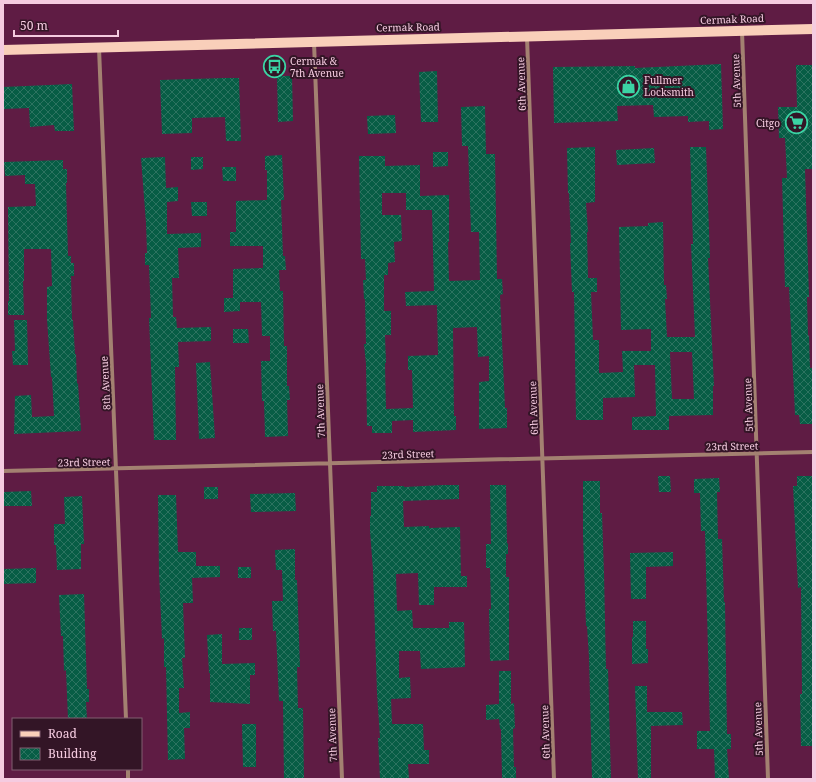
<svg xmlns="http://www.w3.org/2000/svg" width="816" height="782" viewBox="0 0 816 782" font-family="'Noto Serif',serif">
<defs>
<pattern id="building-cross-hatch" width="8" height="8" patternUnits="userSpaceOnUse"><rect width="8" height="8" fill="#075d45"/><path d="M0 0l8 8M0 8l8-8" fill="none" stroke="#2c7360"/></pattern>
</defs>
<rect width="100%" height="100%" fill="#5f1c44"/>
<path fill="url(#building-cross-hatch)" fill-rule="evenodd" d="M721,64L723,129L709,130V121L688,122V116L654,117L653,105L617,106L618,121L554,123L553,67L635,66V68Z
M796,65H813V169H805L809,297H807L808,336L809,335L810,368H813V424H800L799,415H795L789,287H785L782,178H787L785,138H779L778,107H797Z
M437,71L438,122H421L419,72Z
M277,76H292L293,121L278,122Z
M224,78H239L241,141H226L225,117L192,118V133L162,134L160,80Z
M72,84L74,131H55L54,125L30,127L29,108L3,109V87Z
M485,106L486,154H495L497,279H502L503,294L500,295L505,408H507V428L479,429V382L489,381V356L478,357L477,327L453,328L454,416H456V430L413,432V420L392,421V433H372V426H367L366,364L364,344H366L365,299H364L363,280H366L365,259H361L359,156H385V166L420,165V196L449,195V242H448L449,281L480,280L479,232H471L468,146H462L461,107ZM382,193H406V210H432L434,291L405,292L406,306L437,305L438,355L408,356V370H412L413,408L386,409L385,363H386L385,335H391V311H384V275H388V263L395,262L394,242L402,241L401,215H382Z
M395,115L396,133L368,134L367,116Z
M595,147V202L586,203L588,232H587L588,278H597V292H591L593,340H599V373L623,372L622,351H651V329L621,330L619,227L648,226V223L663,222L664,285H666L667,299H665L667,337H695L691,244H693L690,147H706L710,258H708L714,386H713V415L669,416V430H632V417L656,416L655,365H634L635,397L603,398V420H576L574,292H572L570,243H571L569,193H568L567,148ZM670,352H692L694,399H672Z
M654,148L655,163L617,165L616,150Z
M433,152H448V166L433,167Z
M282,155L284,200H281L283,256H285L286,270H279L280,291H283L284,346H287V386H289L290,400H287L288,436L265,437L264,401H262L261,361H270V336H262L261,302H240V311L224,312V298H233V269L263,268V246H230V232H236V201L267,200V170H265V156Z
M165,157L166,188L178,187V201L167,202V234L201,233V247L178,248L179,278H172L173,317H176L177,328L211,327V341L178,342L179,367H175L176,440H154L149,318H151L149,265H145V253H147L146,223L141,158Z
M191,157H203V169L191,170Z
M63,160V169H67V183H66L68,256H71V263H74V276H71L72,320H73L75,354H76L77,384L78,383L81,431L14,434L15,396L31,395L32,417L54,416L52,377H51L47,319V287L52,286L51,249H24V281H23L24,315H8V301H9L8,207L36,206L35,184H25V175L5,176L4,162Z
M222,167H236V181H223Z
M191,202H207V216H192Z
M14,320H27L28,365H13L12,351H15Z
M233,329H248L249,343H233Z
M210,362L215,438L199,439L196,363Z
M658,476H670L671,492H659Z
M797,476H813V746H801L800,694H802L801,587L798,588L793,486H797Z
M719,478L720,492H717L718,539H722L724,602H725L727,734H731V749H727L729,779H715L714,749H697V731H710L705,531H701L700,493H694V479Z
M583,481H600V513H602L604,573L606,669H608L611,779H592L589,657L587,626H586L583,534Z
M443,485H459V499L403,501L404,527L429,526V528L460,527L461,576H467V587H434V605H419L418,573L396,574L397,611L412,610L413,628H449V622H464L465,667L421,669L420,651H399V678L410,677L411,698L391,699L392,724H423L424,750H429V764H408L409,779H380L378,738H380L377,693L373,570L370,531V516H371V492H377V486H404V487Z
M490,485H506L507,544L508,543V554H506V577H509V660L490,661L489,609H491L490,568H486V544H491Z
M204,487H218V499H204Z
M31,491L32,506H3V492Z
M295,493L296,511L251,512L250,494Z
M158,495H176L178,552H196V566H220V577L192,578L193,603H183L185,658H182L184,688H179V713L190,712V728H184L185,759L168,760L166,667H164V638L162,639L159,572Z
M82,496L84,544H81V569L57,570L56,545H54V524H65L64,497Z
M295,549V580H297L300,667H297L298,708H303L304,779H284L283,701H279L276,631H273L272,601H283L282,570H276L275,550Z
M673,552V566L646,567V599H631L630,553Z
M238,567H251V578H238Z
M36,568V583L3,584V569Z
M84,594L87,689H89V702H86L87,719H68L66,670L64,671L63,636H61L59,595Z
M633,621H646V649H648V663L632,664V637H633Z
M239,628H252V640H239Z
M222,634V664L255,663V675H250V704L210,702V673H209L207,635Z
M499,671H511V704L514,703L515,728L513,729L514,767H516V779H503L502,777L501,729H500L499,719L486,720V705L499,704Z
M635,686H647V712H682L683,725L651,726V779H638Z
M242,724H256V767H243Z"/>
<g fill="none" stroke-linecap="round" stroke-linejoin="round">
<path stroke="#a38171" stroke-width="4" d="M742,31L768,779
M527,37L554,779
M314,42L342,779
M99,48L126,719
M3,471L813,452
M128,769V779"/>
<path stroke="#f9cfba" stroke-width="10" d="M3,50L813,29"/>
</g>
<defs>
<symbol id="bus-ring" viewBox="-11 -11 22 22"><circle r="9.5" fill="#331526" stroke="#3bd4a4" stroke-width="1.5"/><path d="M-5-6H5V4H4V6H2V4H-2V6H-4V4H-5ZM-3.5-4V0h7V-4ZM-3.5 1.2v1.5H-2V1.2ZM2 1.2v1.5H3.5V1.2Z" fill="#3bd4a4"/></symbol>
<symbol id="shop-ring" viewBox="-11 -11 22 22"><circle r="9.5" fill="#331526" stroke="#3bd4a4" stroke-width="1.5"/><path d="M-5-2.5h2.3a2.7 3.5 0 0 1 5.4 0H5L5.5 6h-11ZM-1.5-2.5h3a1.5 2.3 0 0 0-3 0Z" fill="#3bd4a4"/></symbol>
<symbol id="supermarket-ring" viewBox="-11 -11 22 22"><circle r="9.5" fill="#331526" stroke="#3bd4a4" stroke-width="1.5"/><path d="M-6-5.5h2.5l.6 2H6L4.5 2H-2.5L-4.4-4H-6ZM-1.5 3.2a1.3 1.3 0 1 0 .1 0ZM3 3.2a1.3 1.3 0 1 0 .1 0Z" fill="#3bd4a4"/></symbol>
</defs>
<g fill-rule="evenodd">
<use href="#bus-ring" x="262" y="54" width="25" height="25"/>
<use href="#shop-ring" x="616" y="74" width="25" height="25"/>
<use href="#supermarket-ring" x="784" y="110" width="25" height="25"/>
</g>
<g text-anchor="middle" dominant-baseline="central" stroke-width="4" stroke-linejoin="round" paint-order="stroke">
<g font-size="10" fill="#f5cbe0" stroke="#331526">
<text transform="translate(732 19) rotate(-2)">Cermak Road</text>
<text transform="translate(408 27) rotate(-1)">Cermak Road</text>
<text transform="translate(736 81) rotate(-92)">5th Avenue</text>
<text transform="translate(521 84) rotate(-92)">6th Avenue</text>
<text transform="translate(105 383) rotate(-93)">8th Avenue</text>
<text transform="translate(748 405) rotate(-92)">5th Avenue</text>
<text transform="translate(533 408) rotate(-92)">6th Avenue</text>
<text transform="translate(320 411) rotate(-92)">7th Avenue</text>
<text transform="translate(732 446) rotate(-1)">23rd Street</text>
<text transform="translate(408 454) rotate(-2)">23rd Street</text>
<text transform="translate(84 462) rotate(-1)">23rd Street</text>
<text transform="translate(758 729) rotate(-92)">5th Avenue</text>
<text transform="translate(545 732) rotate(-92)">6th Avenue</text>
<text transform="translate(332 735) rotate(-92)">7th Avenue</text>
</g>
<g font-size="10" fill="#f5cbe0" stroke="#331526" text-anchor="start">
<text x="290" y="61">Cermak &amp;<tspan x="290" dy="12">7th Avenue</tspan></text>
<text x="644" y="80">Fullmer<tspan x="644" dy="12">Locksmith</tspan></text>
<text x="780" y="123" text-anchor="end">Citgo</text>
</g>
</g>
<rect width="816" height="782" fill="none" stroke="#f5cbe0" stroke-width="8"/>
<rect x="12" y="718" width="130" height="52" fill="#331526" stroke="#815e70"/>
<rect x="20" y="731" width="20" height="6" fill="#f9cfba" stroke="#815e70"/>
<text x="48" y="738" font-size="12" fill="#f5cbe0">Road</text>
<rect x="20" y="748" width="20" height="12" fill="url(#building-cross-hatch)" stroke="#815e70"/>
<text x="48" y="758" font-size="12" fill="#f5cbe0">Building</text>
<path d="M14 30v6h104v-6" fill="none" stroke="#f5cbe0" stroke-width="2"/>
<text x="20" y="30" font-size="12" fill="#f5cbe0" stroke="#331526" stroke-width="3" paint-order="stroke">50 m</text>
</svg>
